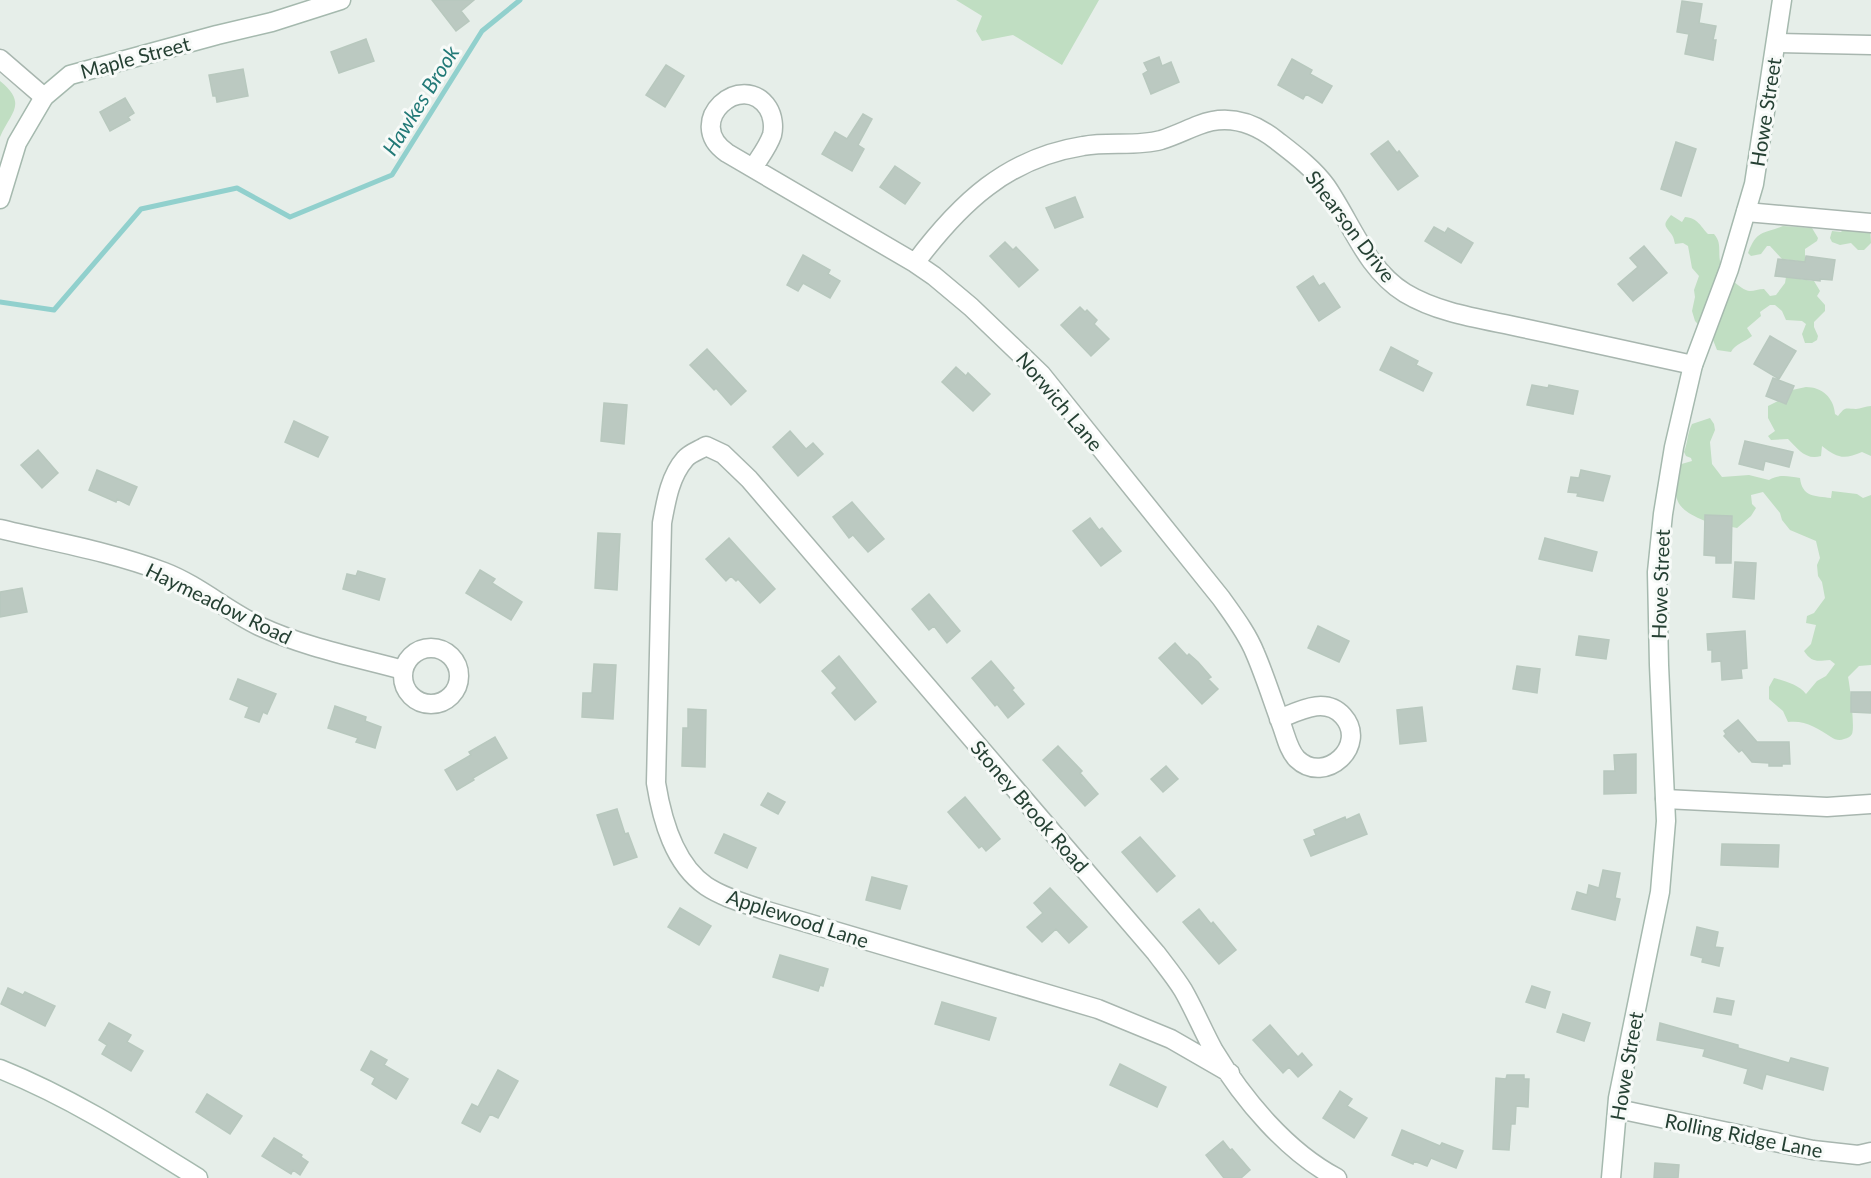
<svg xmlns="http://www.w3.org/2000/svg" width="1871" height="1178" viewBox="0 0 1871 1178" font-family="Lato,sans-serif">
<rect width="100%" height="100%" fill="#e6eee9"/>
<path fill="#c0dec2" d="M956,0H1099L1062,65L1013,35L982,41L976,31L982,16Z
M0,81C28,104 11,112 0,137Z
M1671,215L1682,222L1685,217C1698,218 1700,226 1708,234H1714C1722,243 1718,251 1720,261C1722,270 1740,291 1750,291C1754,291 1759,289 1764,289L1770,296L1776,295L1785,283L1786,277L1814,281L1820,291L1817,296L1825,305V311L1814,322V327L1818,336L1817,340L1812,343H1805L1802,334L1806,324L1802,321L1786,320L1782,311L1775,305H1770L1760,312L1761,316L1747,328L1752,336C1745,342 1735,344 1731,352L1717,350L1713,340L1695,321L1692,311L1695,297L1694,290L1699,276L1692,268L1688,246L1683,243L1675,244C1674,241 1674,238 1672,235C1665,225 1662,226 1671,215Z
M1847,225L1870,227L1871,243L1864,250H1858L1851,243L1840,245L1832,242L1830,238L1832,231L1841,232Z
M1783,226L1812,228L1818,238L1817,241L1805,249V262L1782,259L1770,246H1767L1761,254L1751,256L1748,253C1757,229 1764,234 1783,226Z
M1806,387C1822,387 1834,398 1835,414L1838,416C1846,406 1845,409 1856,409C1860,409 1866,406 1871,406V456L1862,452C1844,460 1837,458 1822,446L1821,456C1806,461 1797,448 1788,439L1771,440L1768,436L1775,431L1768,418V406L1778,401L1786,404L1792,390Z
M1710,418L1714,424L1715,430L1710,442L1712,464L1722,477L1749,475L1769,480C1779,474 1788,476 1800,478C1802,497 1815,496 1831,498L1832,491L1857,494L1863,498L1871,495V665L1859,666L1848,677C1850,686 1855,727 1852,734C1850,737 1848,738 1844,739C1840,741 1835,740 1831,737C1817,728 1806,720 1788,722L1783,711L1769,699V687L1774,678C1785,681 1799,685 1806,694L1817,681L1826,676L1835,664L1830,660C1817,661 1812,663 1804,651L1811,644L1816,625L1806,623L1807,616L1814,613L1825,598L1822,582L1818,576L1817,565L1820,558L1816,541L1790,530L1782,520L1780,513L1763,492L1751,495L1752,504L1756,508L1751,516L1737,528L1732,527V516L1705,515V521C1671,507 1674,497 1678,465L1692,461L1691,458L1686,456L1684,452C1688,442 1687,434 1692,424Z"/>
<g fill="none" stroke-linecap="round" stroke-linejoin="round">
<path stroke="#91d0cd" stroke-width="5" d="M0,302L54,310L141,209L237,188L290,217L392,175L482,31L520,0"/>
</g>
<path fill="#bbc9c1" stroke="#b8c8be" stroke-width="1.5" d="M432,0H474L461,11L469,21L456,31Z
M1682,1L1702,4L1699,23L1716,26L1713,40H1716L1713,60L1685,54L1689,34L1677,32Z
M366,39L374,61L339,73L331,52Z
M1159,57L1162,66L1171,62L1179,82L1151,94L1143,74L1148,71L1144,63Z
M1292,59L1312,70L1310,74L1332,86L1322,103L1306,94L1303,99L1278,85Z
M666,65L684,76L665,107L646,95Z
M243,69L248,96L217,102L216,96H213L209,75Z
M125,98L134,113L128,117L130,120L110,131L100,112Z
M863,114L872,119L858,145L864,149L852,171L822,154L835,132L847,139Z
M1388,141L1397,153L1399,151L1418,176L1398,190L1371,154Z
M1676,142L1696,149L1681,196L1661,189Z
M895,166L920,183L905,204L880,187Z
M1075,197L1083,217L1055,228L1046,208Z
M1434,227L1445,233L1448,228L1473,243L1461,263L1425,241Z
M1005,242L1013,250L1016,247L1038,270L1019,287L990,256Z
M1644,246L1667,273L1633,301L1618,284L1638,267L1630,258Z
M803,255L830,270L828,274L840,281L830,298L803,283L798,291L787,285Z
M1806,256L1835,260L1832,280L1820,279V281L1775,276L1778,259L1805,262Z
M1313,276L1319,286L1324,283L1340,307L1319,321L1297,287Z
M1080,307L1085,312L1087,310L1097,320L1094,324L1109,339L1091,356L1061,325Z
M1770,336L1796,351L1779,379L1754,364Z
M1391,347L1418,361L1416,365L1432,373L1423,391L1380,370Z
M707,349L746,391L731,405L716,388L714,390L690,365Z
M956,367L966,376L968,373L990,394L973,411L942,382Z
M1773,378L1794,386L1786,404L1766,396Z
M1532,385L1548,388L1549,385L1578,391L1573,414L1527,405Z
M604,403L627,405L624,444L601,441Z
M294,421L328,437L318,457L285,442Z
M790,431L806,449L813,443L823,454L798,476L773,447Z
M1745,441L1793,452L1789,467L1765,461L1763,470L1739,464Z
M38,450L58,473L42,488L21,465Z
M97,470L137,487L129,505L117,499L116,502L89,490Z
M1581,470L1610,476L1603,501L1577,496L1578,493L1568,492L1571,477L1579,478Z
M852,502L884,539L868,552L853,535L849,538L833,517Z
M1705,515L1732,516L1731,563H1716V556L1704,555Z
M1090,518L1099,530L1102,528L1121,551L1101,566L1073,531Z
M598,533L620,534L617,590L595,588Z
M729,538L775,589L760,603L738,579L736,581L731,576L726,581L706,559Z
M1545,538L1597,552L1592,571L1539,559Z
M1735,562L1756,563L1754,599L1733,597Z
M480,570L495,579L492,583L522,602L511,620L466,593Z
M358,571L385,579L379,600L343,589L347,574L356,576Z
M22,588L27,612L0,617V592Z
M929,594L960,631L947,643L934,626L929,630L912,609Z
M1318,626L1349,641L1339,662L1308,648Z
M1745,631L1747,668L1741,669L1742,678L1722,680L1721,661L1712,662V650H1708L1707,634Z
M1579,636L1609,640L1606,659L1576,655Z
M1175,643L1187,656L1189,654L1198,662L1211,677L1208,679L1218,689L1202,704L1159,658Z
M839,656L876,702L855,720L832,693L837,688L822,671Z
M991,661L1014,688L1012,690L1024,704L1008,718L997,704L995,706L972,678Z
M594,664L616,665L613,719L582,717L583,693H592Z
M1517,666L1540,669L1537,693L1513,689Z
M238,679L276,694L267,714L263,712L259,722L245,717L249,707L230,699Z
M1851,692H1871V713L1851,712Z
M335,706L366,717L365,721L381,727L375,748L356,742L358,738L328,728Z
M1422,707L1426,741L1400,744L1397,710Z
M688,709L706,710L705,767L682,766L683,728H688Z
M1738,720L1757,742H1789L1790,764H1782V766H1769V763L1752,762L1742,750L1739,752L1724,736L1726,734L1724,731Z
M495,737L507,758L473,778L474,780L457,790L445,770L471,755L469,752Z
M1058,746L1082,771L1080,773L1098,794L1085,806L1043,760Z
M1636,754V793L1604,794V771H1615L1614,755Z
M1166,766L1178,779L1163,792L1151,779Z
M768,793L785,802L778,814L761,805Z
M965,797L1000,839L986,851L982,846L979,848L948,812Z
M617,809L625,834L628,833L637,857L614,865L597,815Z
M1359,814L1367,834L1311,856L1304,840L1316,835L1314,830L1345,817L1346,820Z
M724,834L756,848L747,868L715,853Z
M1140,837L1175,876L1157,892L1122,852Z
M1722,844L1779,845L1778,867L1721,865Z
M1603,870L1620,873L1615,898L1620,899L1615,920L1572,909L1577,892L1587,895L1589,885L1599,888Z
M872,877L907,886L900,909L866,900Z
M1050,888L1087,927L1069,943L1056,929L1042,942L1027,927L1043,913L1034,903Z
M680,908L711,926L699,945L668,927Z
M1199,909L1211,924L1213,922L1236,950L1219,964L1183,922Z
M1697,927L1718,932L1715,947L1723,948L1719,966L1702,962L1703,958L1691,955Z
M780,955L828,969L823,986L820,985L818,991L773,977Z
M1532,986L1550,992L1545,1008L1526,1002Z
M8,988L23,995L25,992L55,1006L45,1026L1,1004Z
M1717,998L1734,1001L1731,1015L1714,1012Z
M942,1002L996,1018L989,1040L935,1024Z
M1563,1014L1590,1023L1584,1041L1557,1032Z
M109,1023L131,1035L127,1042L143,1051L131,1071L102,1054L107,1045L99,1040Z
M1660,1023L1738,1045V1048L1789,1063L1791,1058L1828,1068L1823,1090L1766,1074L1762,1089L1744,1083L1748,1069L1703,1056L1705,1049L1657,1040Z
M1270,1025L1298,1057L1302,1053L1312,1065L1298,1077L1289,1067L1283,1073L1253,1040Z
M371,1051L387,1060L384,1065L408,1079L396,1099L372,1084L375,1078L361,1070Z
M1120,1064L1166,1087L1157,1107L1110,1085Z
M498,1070L518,1081L498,1118L490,1114L480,1132L462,1123L472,1104L478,1107Z
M1507,1075H1524V1079H1529L1528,1107L1516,1106L1515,1124H1511L1509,1150L1493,1149L1496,1078L1506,1079Z
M1340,1091L1352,1099L1347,1106L1367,1118L1354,1138L1323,1118Z
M207,1094L242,1116L230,1134L196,1112Z
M1402,1130L1440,1146L1442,1143L1463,1151L1456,1168L1431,1158L1427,1166L1414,1161L1413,1164L1392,1155Z
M274,1138L302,1155L301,1157L308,1162L300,1175L293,1170L291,1174L262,1156Z
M1223,1141L1230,1150L1232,1149L1250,1170L1241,1178H1224L1206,1155Z
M1655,1163L1679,1165L1678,1178H1654Z"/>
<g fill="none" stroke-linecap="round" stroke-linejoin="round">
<defs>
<path id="street" d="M1776,43L1871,45
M0,59L44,97
M753,168C759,158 768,147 772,135C774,127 773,116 768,108C742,69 682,122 727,153L915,263L934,276L971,307L1041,374L1221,598C1233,615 1247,633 1255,653C1265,676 1273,702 1282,726C1286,737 1289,751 1297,759C1325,786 1369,745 1343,716C1325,696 1299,711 1279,719
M1746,212L1871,223
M915,263C960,203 1007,158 1083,146C1109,141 1136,147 1161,140C1174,136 1186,130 1199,125C1227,114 1253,122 1276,140C1294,154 1313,168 1326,186C1351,222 1366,269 1405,293C1440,314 1483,319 1523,328C1580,340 1637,353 1693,365
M0,529C54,542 112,552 164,572C198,585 226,610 259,626C304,647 355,657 403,670
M403 676a28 28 0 1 1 56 0a28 28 0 1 1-56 0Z
M1665,799L1827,807L1871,804
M1230,1073L1171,1039L1098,1009L767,911C747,904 724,898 706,886C674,864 662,820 656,783L662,523C666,501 670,476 685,459C690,453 700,450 706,446L723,454L749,479L1156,953C1165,965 1175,977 1183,990C1194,1009 1203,1031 1214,1051C1243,1099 1287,1152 1337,1178
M1618,1109L1813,1150L1858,1155L1871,1152"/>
<path id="secondary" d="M0,199L17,143L44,97L70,75L217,35L272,22L341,0
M0,1069C70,1097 134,1138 198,1178
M1611,1178L1618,1098L1660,892L1666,821L1659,665L1657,572L1663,514L1674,447L1693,365L1729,269L1754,184L1782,0"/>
</defs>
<use href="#street" stroke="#a8b6af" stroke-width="21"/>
<use href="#secondary" stroke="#a5b9ae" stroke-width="21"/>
<use href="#street" stroke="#fff" stroke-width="18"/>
<use href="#secondary" stroke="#fff" stroke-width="18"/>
</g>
<g text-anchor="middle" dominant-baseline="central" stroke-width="6" stroke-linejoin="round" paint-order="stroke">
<g font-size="20" fill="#254033" stroke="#f7faf8">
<text transform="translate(135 57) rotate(-15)">Maple Street</text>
<text transform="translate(1765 112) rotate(-81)">Howe Street</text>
<text transform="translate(1351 226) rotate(53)">Shearson Drive</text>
<text transform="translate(1060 401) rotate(50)">Norwich Lane</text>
<text transform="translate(1660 584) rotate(-88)">Howe Street</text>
<text transform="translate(219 603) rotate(26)">Haymeadow Road</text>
<text transform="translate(1030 806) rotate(49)">Stoney Brook Road</text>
<text transform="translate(798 918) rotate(18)">Applewood Lane</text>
<text transform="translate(1626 1066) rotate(-80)">Howe Street</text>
<text transform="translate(1744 1135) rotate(11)">Rolling Ridge Lane</text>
</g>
<g font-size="21" font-style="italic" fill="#227977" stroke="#f7faf8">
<text transform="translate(420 100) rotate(-58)">Hawkes Brook</text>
</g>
</g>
</svg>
